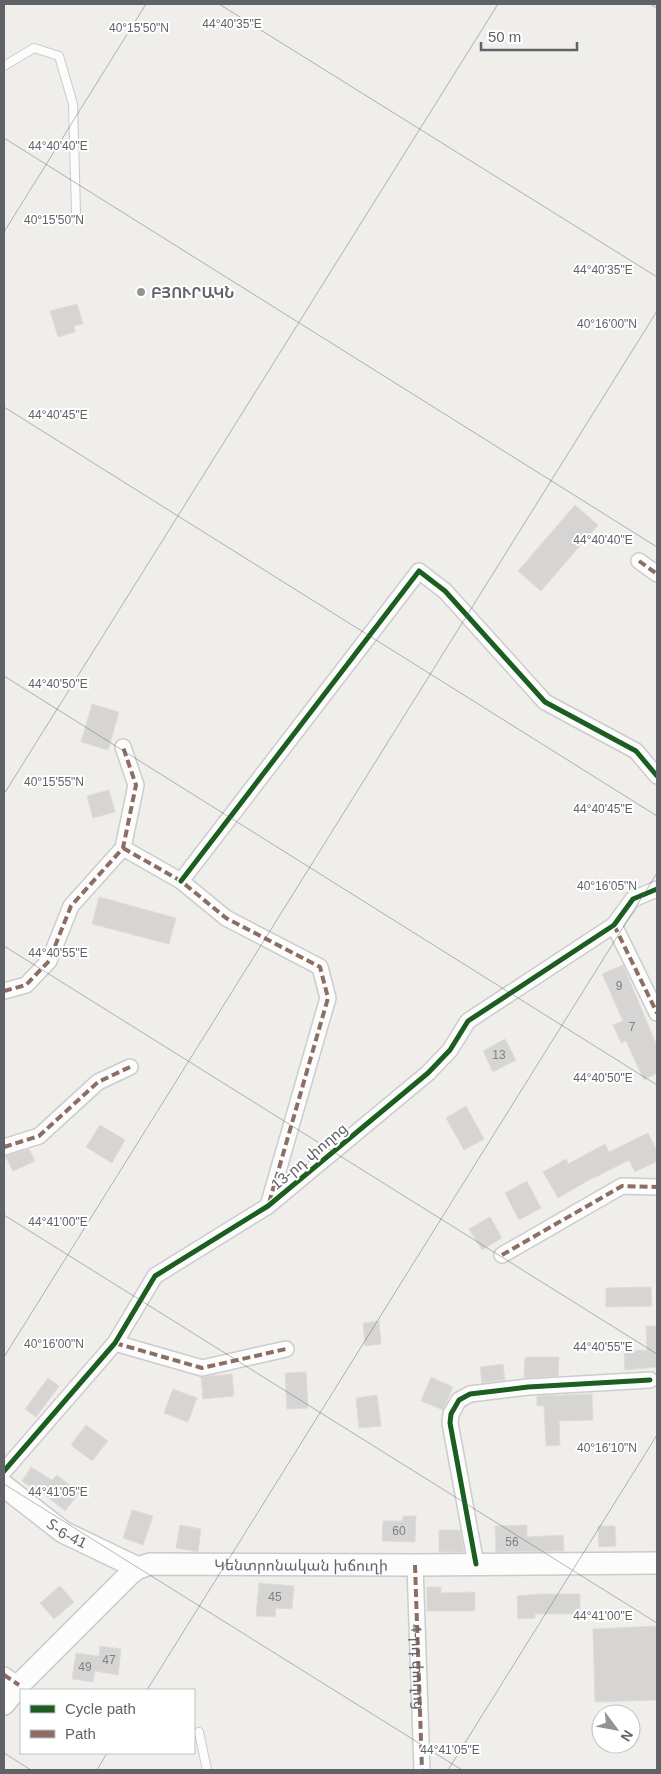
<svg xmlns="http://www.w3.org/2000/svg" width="661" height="1774" viewBox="0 0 661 1774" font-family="Helvetica,'Noto Sans Armenian',sans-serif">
<rect width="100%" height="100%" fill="#efeeea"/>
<path fill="#d6d5d3" stroke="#deddd9" d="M77,304L83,324L74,326L75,332L58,337L50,311Z
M575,505L598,525L541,591L518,571Z
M92,704L119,712L108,750L81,742Z
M109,790L115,812L93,818L87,796Z
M99,897L176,918L169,944L92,924Z
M623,965L657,1046V1073L644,1080L626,1041L621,1043L613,1025L623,1021L602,974Z
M505,1039L516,1060L493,1072L483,1051Z
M466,1106L484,1139L464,1150L446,1118Z
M100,1125L125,1140L112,1163L86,1147Z
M648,1133L657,1151V1161L635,1172L629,1160L594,1178V1177L558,1198L543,1172L566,1159L568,1164L605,1144L609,1152Z
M29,1149L35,1161L13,1171L5,1156Z
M527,1181L541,1208L519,1220L505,1193Z
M490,1217L502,1238L482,1250L469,1229Z
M651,1287L652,1306L606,1307V1288Z
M379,1321L381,1344L365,1346L363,1323Z
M646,1326H657V1367L625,1370L624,1351L647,1350Z
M525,1357H559L558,1376L524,1378Z
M503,1364L505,1380L482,1383L480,1367Z
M306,1372L308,1408L287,1409L285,1373Z
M232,1374L234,1396L203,1399L201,1377Z
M431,1377L453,1387L443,1410L421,1401Z
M48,1378L59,1386L36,1417L25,1409Z
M173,1389L197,1398L188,1422L164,1413Z
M592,1394L593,1420L559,1421L560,1445L546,1446L544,1406H537V1396Z
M377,1395L381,1426L359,1428L356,1398Z
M86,1425L108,1441L92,1461L71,1445Z
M31,1467L52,1480L57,1475L79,1493L65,1511L39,1490L38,1492L22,1481Z
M132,1510L153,1516L143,1545L123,1538Z
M403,1516H416L415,1542L382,1541L383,1521H402Z
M180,1525L201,1529L198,1552L176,1548Z
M527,1525V1537L563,1535L564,1551L496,1552L495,1526Z
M598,1526H615L616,1546L599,1547Z
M439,1530H460L464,1552H439Z
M259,1583L294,1586L292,1609L276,1608L275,1617L256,1616Z
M60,1586L74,1602L54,1619L40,1603Z
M427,1587H441V1593L475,1592V1611H427Z
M540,1594H580V1614H535V1618L518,1619L517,1596Z
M657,1626V1700L595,1702L593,1629Z
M100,1646L121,1649L118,1675L95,1671L93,1682L72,1679L76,1653L99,1656Z"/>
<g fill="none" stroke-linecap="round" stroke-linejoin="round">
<defs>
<path id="lane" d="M4,66L34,48L59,56L73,104L76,212
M199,1732L207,1770"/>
<g id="street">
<path d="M639,561L657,574"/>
<path d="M123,848L181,881L226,918L320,967L328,998L268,1206"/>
<path d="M181,881L419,571L445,591L545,702L636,751L657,776"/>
<path d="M614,925L657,1013"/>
<path d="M4,991L26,985L49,961L71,906L123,848L136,785L123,747"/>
<path d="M4,1147L39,1136L98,1082L130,1067"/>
<path d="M502,1255L622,1186L657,1187"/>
<path d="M115,1343L202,1368L286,1349"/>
<path d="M4,1471L115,1343L155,1276L268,1206L428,1073L450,1050L468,1021L614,925L633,899L657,889"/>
<path d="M476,1564L450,1423L451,1414L459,1400L470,1394L528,1387L650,1380"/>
<path id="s1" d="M415,1565L422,1770"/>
<path d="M4,1675L19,1685"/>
</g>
<g id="secondary">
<path id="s2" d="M4,1486L63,1532L138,1568"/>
<path id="s3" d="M4,1704L19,1685L130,1574L138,1568L150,1564L415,1565L657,1563"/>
</g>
</defs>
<use href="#lane" stroke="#cbcccc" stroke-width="10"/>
<use href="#street" stroke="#cbcccc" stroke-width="18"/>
<use href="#secondary" stroke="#cacacb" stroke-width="24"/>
<use href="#lane" stroke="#fdfcfc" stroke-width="8"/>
<use href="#street" stroke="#fdfcfc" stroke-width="15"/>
<use href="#secondary" stroke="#fdfcfc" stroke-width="21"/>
<path stroke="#8d6e63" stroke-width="4" stroke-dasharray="8 4" stroke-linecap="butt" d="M639,561L657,574
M123,848L181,881L226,918L320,967L328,998L269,1203
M614,925L657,1013
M4,991L26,985L49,961L71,906L123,848L136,785L123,747
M4,1147L39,1136L98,1082L130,1067
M502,1255L622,1186L657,1187
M115,1343L202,1368L286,1349
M415,1565L422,1770
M4,1675L19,1685"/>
<defs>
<path id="cycleway" d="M181,881L419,571L445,591L545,702L636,751L657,776
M4,1471L115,1343L155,1276L268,1206L428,1073L450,1050L468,1021L614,925L633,899L657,889
M476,1564L450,1423L451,1414L459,1400L470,1394L528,1387L650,1380"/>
</defs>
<use href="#cycleway" stroke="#fff" stroke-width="8"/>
<use href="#cycleway" stroke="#1b5e20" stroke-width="5"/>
</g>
<path fill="none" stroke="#5f6368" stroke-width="1" stroke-opacity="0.45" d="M219,4L657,277M650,4L657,8M4,138L657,547M4,232L146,4M4,407L657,816M4,676L657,1085M4,794L498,4M4,946L657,1354M4,1215L657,1623M4,1357L657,311M4,1484L462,1770M147,1690L657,873M4,1753L31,1770M97,1770L107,1753M448,1770L657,1435"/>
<circle fill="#919496" stroke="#fff" stroke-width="2" cx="141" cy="292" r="5"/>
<g text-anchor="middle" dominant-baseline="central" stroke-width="4" stroke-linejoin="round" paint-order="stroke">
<g font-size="12" fill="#7e8184">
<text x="619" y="986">9</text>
<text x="632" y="1027">7</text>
<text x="499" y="1055">13</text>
<text x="399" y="1531">60</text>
<text x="512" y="1542">56</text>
<text x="275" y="1597">45</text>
<text x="109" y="1660">47</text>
<text x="85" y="1667">49</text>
</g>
<g font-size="15" font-weight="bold" fill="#5f6368" stroke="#fff" text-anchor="start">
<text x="151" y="292">ԲՅՈՒՐԱԿՆ</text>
</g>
<g font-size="15" fill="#5f6368" stroke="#fff">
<text transform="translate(309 1156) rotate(-40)">13-րդ փողոց</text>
<text stroke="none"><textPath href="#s2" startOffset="79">Տ-6-41</textPath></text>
<text stroke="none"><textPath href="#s3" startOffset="355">Կենտրոնական խճուղի</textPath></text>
<text stroke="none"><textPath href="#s1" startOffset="102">4-րդ փողոց</textPath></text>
</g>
</g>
<g font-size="12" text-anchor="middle" fill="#5f6368" stroke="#fff" stroke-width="4" stroke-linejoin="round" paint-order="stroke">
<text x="232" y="28">44°40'35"E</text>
<text x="139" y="32">40°15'50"N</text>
<text x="58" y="150">44°40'40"E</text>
<text x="54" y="224">40°15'50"N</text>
<text x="603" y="274">44°40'35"E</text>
<text x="607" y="328">40°16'00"N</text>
<text x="58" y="419">44°40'45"E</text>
<text x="603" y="544">44°40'40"E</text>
<text x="58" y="688">44°40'50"E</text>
<text x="54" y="786">40°15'55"N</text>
<text x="603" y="813">44°40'45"E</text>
<text x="607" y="890">40°16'05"N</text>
<text x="58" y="957">44°40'55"E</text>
<text x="603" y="1082">44°40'50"E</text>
<text x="58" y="1226">44°41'00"E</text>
<text x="54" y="1348">40°16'00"N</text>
<text x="603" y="1351">44°40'55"E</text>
<text x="607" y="1452">40°16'10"N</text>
<text x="58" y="1496">44°41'05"E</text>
<text x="603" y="1620">44°41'00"E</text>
<text x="450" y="1754">44°41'05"E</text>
</g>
<rect width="661" height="1774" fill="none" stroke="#5f6368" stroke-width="10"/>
<rect x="20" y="1689" width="175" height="65" fill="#ffffff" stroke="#bfc1c3"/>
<rect x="30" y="1705" width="25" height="8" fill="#1b5e20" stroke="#bfc1c3"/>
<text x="65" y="1714" font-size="15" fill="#5f6368">Cycle path</text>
<rect x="30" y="1730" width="25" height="8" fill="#8d6e63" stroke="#bfc1c3"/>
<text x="65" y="1739" font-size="15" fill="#5f6368">Path</text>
<g transform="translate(616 1729) rotate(122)"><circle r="24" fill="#ffffff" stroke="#bfc1c3"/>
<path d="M0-4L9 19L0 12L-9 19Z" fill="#919496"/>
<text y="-8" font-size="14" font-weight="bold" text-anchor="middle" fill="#5f6368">N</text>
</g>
<path d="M481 42v8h96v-8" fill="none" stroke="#5f6368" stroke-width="2.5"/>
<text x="488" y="42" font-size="15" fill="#5f6368" stroke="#ffffff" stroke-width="4" paint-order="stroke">50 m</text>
</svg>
